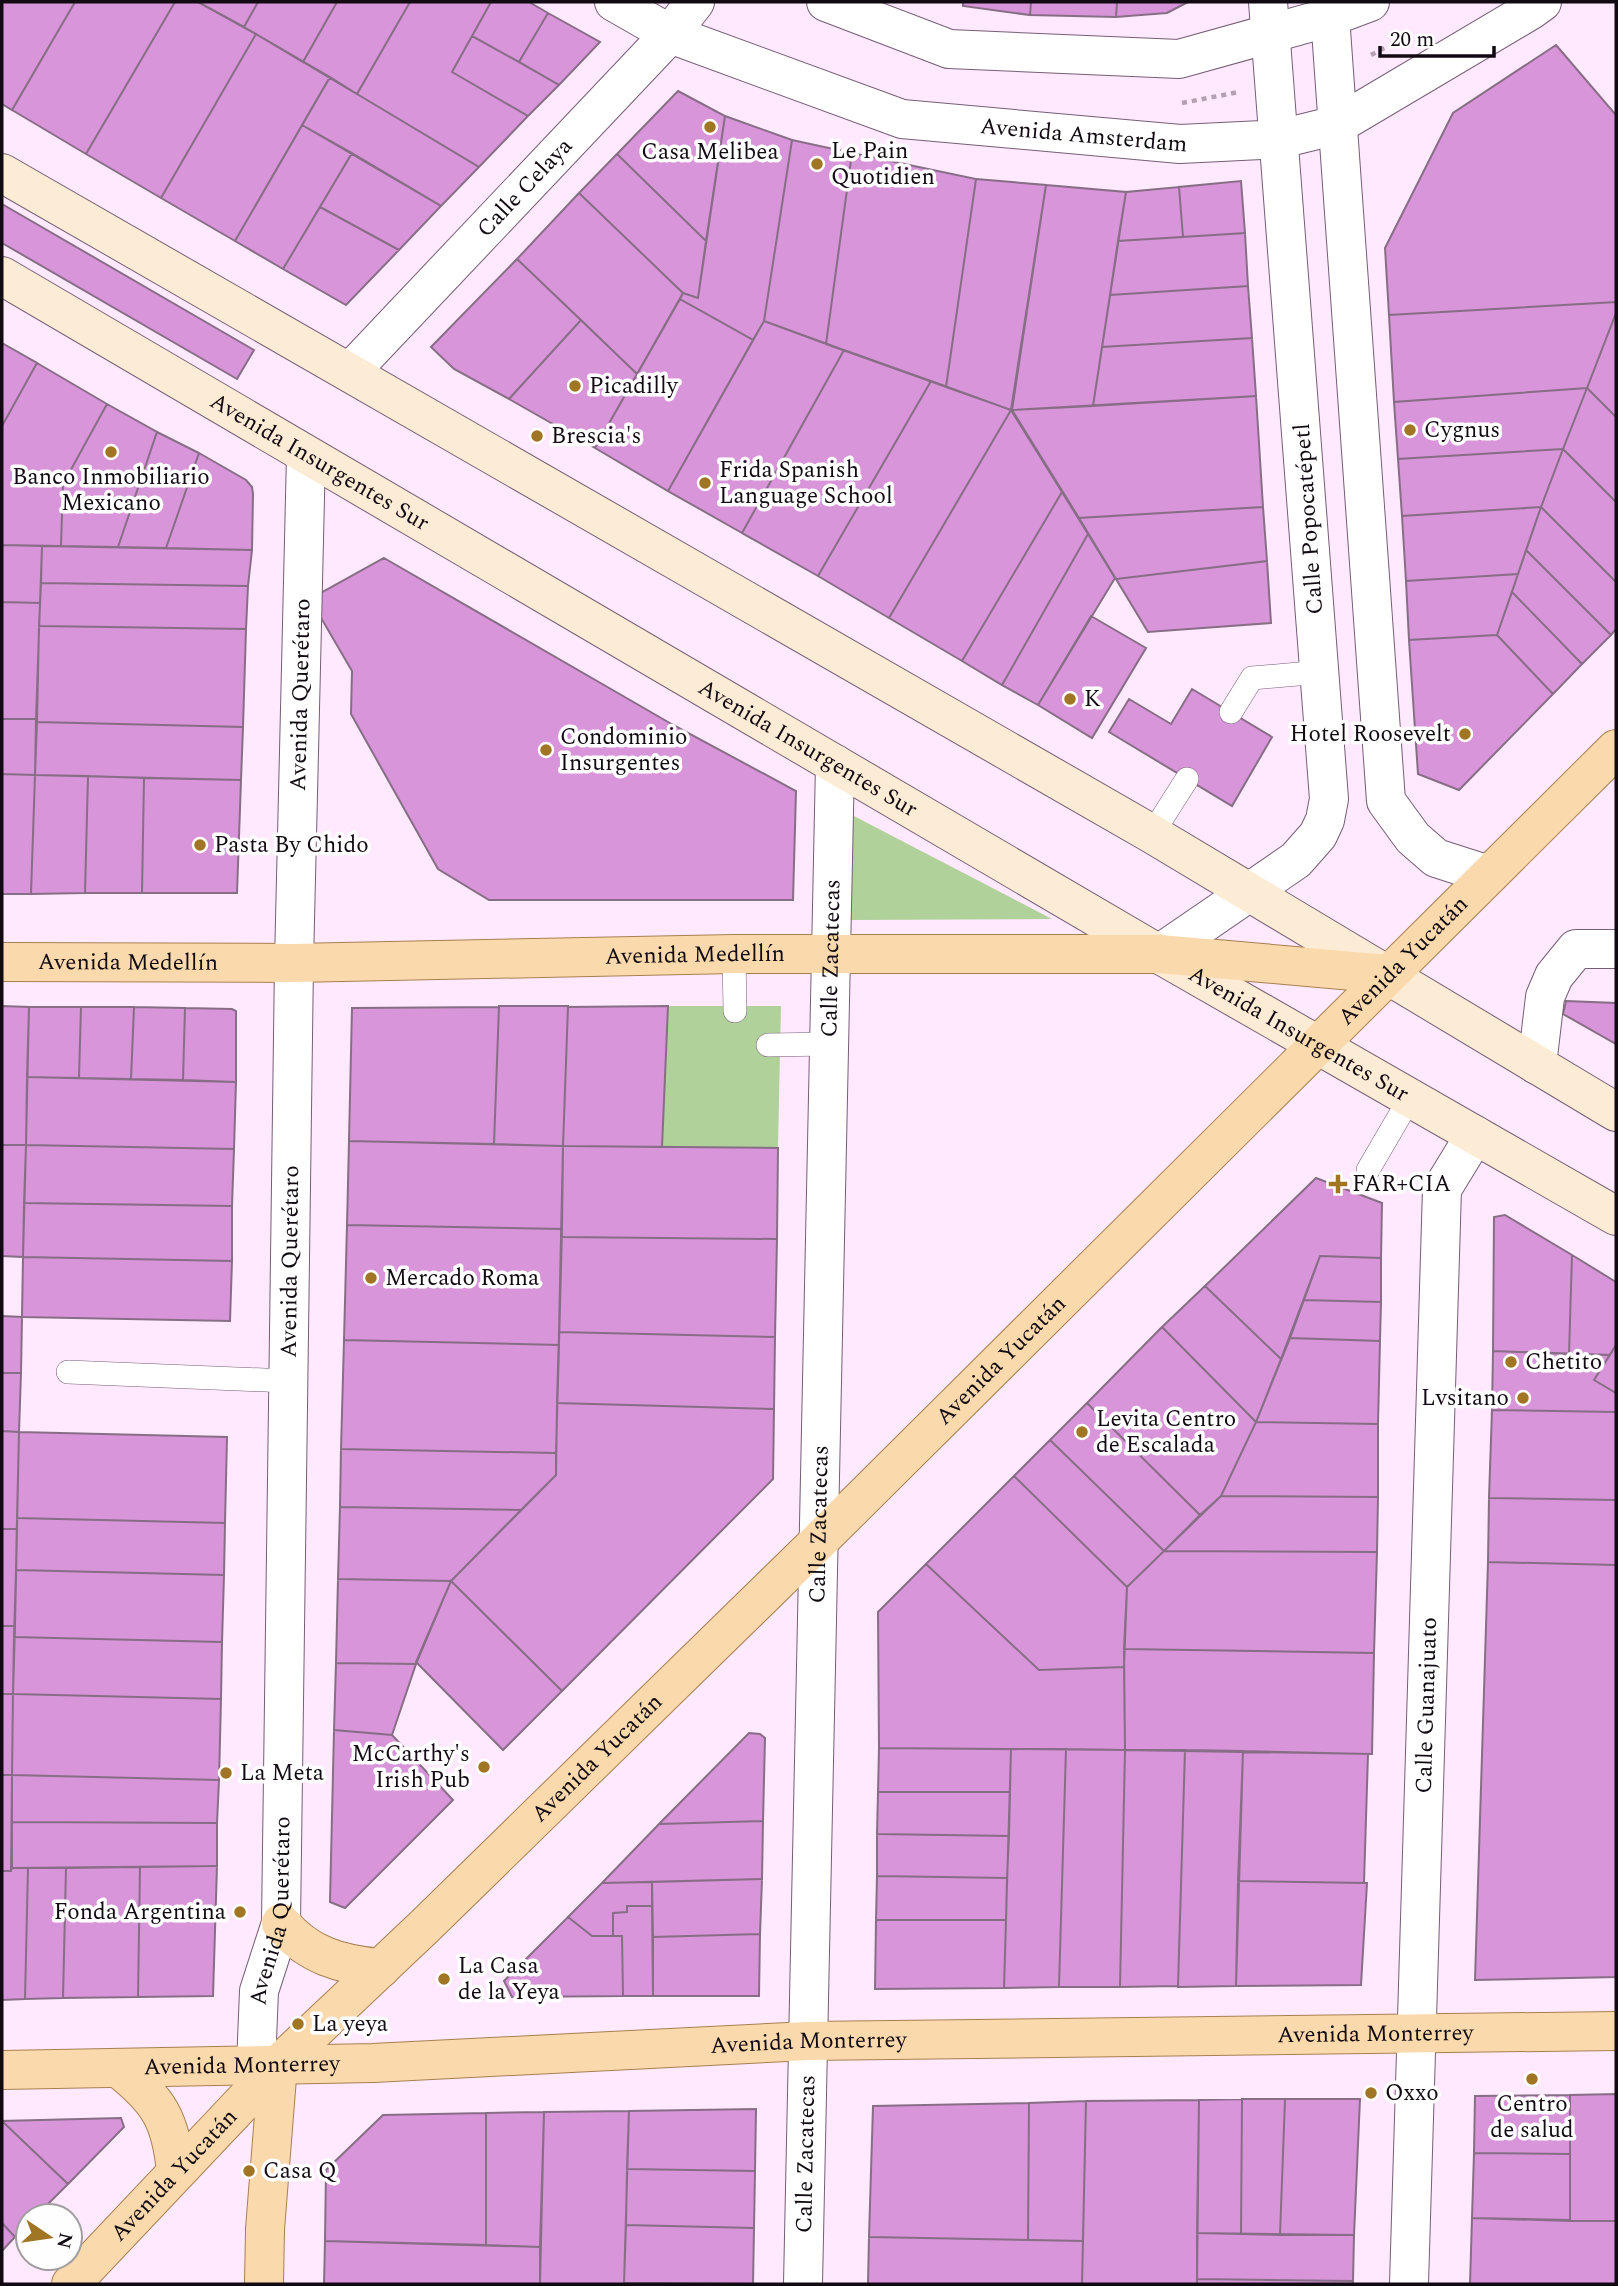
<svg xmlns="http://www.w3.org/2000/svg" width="1618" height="2286" viewBox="0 0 1618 2286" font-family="Spectral,serif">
<rect width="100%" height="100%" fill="#ffe9fe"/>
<path fill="#b0d19a" d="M852,815L1052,919L849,920Z
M668,1006H781L778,1148L662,1147Z"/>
<path fill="#d995d9" stroke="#876e86" stroke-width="2" d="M2,2H75L12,110L2,104Z
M75,2H175L86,154L12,110Z
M175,2H198L256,34L161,198L86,154Z
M198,2H258L244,27Z
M258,2H337L303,62L244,27Z
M337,2H410L357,94L303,62Z
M410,2H491L452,72L528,116L479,167L357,94Z
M491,2H529L548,13L519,62L472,36Z
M963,2H1031L1030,15L963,6Z
M1031,2H1117L1116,17L1030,15Z
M1117,2H1188L1167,13L1116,17Z
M548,13L600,42L559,85L519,62Z
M256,34L330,77L235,241L161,198Z
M472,36L519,62L559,85L528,116L452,72Z
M1556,45L1616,115V302L1389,315L1385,248L1453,113Z
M330,77L357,94L479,167L441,206L302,125Z
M678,91L725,116L706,241L617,154Z
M725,116L792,140L764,321L753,340L680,299L683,293L698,298Z
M302,125L352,153L283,269L235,241Z
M792,140L852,153L826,344L764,321Z
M352,153L441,206L399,250L320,207Z
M852,153L976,179L946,387L826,344Z
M617,154L706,241L698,298L683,293L579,193Z
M976,179L1046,185L1011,410L946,387Z
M1241,181L1245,233L1183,237L1179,187Z
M1046,185L1126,192L1093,406L1012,410Z
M1179,187L1183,237L1118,241L1126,192Z
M579,193L683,293L637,374L517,259Z
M2,204L254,350L237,379L2,243Z
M320,207L399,250L346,305L283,269Z
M1245,233L1248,286L1110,295L1118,241Z
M517,259L581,320L509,399L454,369L431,347Z
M1248,286L1252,338L1102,347L1110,295Z
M680,299L753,340L668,491L595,448Z
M1616,302V313L1587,388L1394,402L1389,315Z
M1616,313V417L1587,388Z
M581,320L637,374L595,448L509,399Z
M764,321L844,350L742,533L668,491Z
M1252,338L1256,396L1093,406L1102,347Z
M2,343L37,363L2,426Z
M844,350L931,381L818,576L742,533Z
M37,363L107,404L63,484L61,546L2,545V426Z
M931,381L1011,410L889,618L818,576Z
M1587,388L1616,417V502L1563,449Z
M1587,388L1563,449L1398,459L1394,402Z
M1256,396L1263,507L1079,518L1012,410Z
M107,404L157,432L118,547L61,546L63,484Z
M1011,410L1062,492L962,661L889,618Z
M157,432L199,453L166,548L118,547Z
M1563,449L1541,507L1402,516L1398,459Z
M1563,449L1616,502V582L1541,507Z
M199,453L246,480L252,487L253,494L252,550L166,548Z
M1062,492L1088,534L1002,685L962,661Z
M1263,507L1267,561L1116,579L1079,518Z
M1541,507L1518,574L1406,581L1402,516Z
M1541,507L1616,582V629L1611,635L1526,550Z
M1088,534L1115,578L1038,705L1002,685Z
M2,545L42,546L40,603L2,602Z
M42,546L252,550L248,586L41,583Z
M1526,550L1611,635L1582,664L1512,592Z
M384,558L675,726L796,791L793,900H489L438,869L351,714L352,671L310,599Z
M1267,561L1271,623L1148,632L1116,579Z
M1518,574L1497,635L1409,640L1406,581Z
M41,583L248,586L246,629L39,626Z
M1512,592L1582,664L1553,694L1497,635Z
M2,602L40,603L36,719H2Z
M1091,616L1146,648L1092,738L1038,705Z
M39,626L246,629L243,727L37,722Z
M1497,635L1553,694L1459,790L1418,774L1409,640Z
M1192,689L1272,737L1232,806L1109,732L1129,699L1171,724Z
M2,719H36L35,775L2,774Z
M37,722L243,727L241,780L35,775Z
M2,774L35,775L31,894H2Z
M35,775L88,776L85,893L31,894Z
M88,776L144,778L142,893H85Z
M144,778L241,780L237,893H142Z
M1566,1001L1616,1003V1044L1563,1014Z
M2,1006L29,1007L26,1145H2Z
M499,1006H568L563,1146L494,1144Z
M668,1006L662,1147L563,1146L568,1007Z
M29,1007H81L79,1078L27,1077Z
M81,1007H134L131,1079L79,1078Z
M134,1007L185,1008L183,1080L131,1079Z
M499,1007L494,1144L349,1141L352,1008Z
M185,1008L232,1009L236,1011V1082L183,1080Z
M27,1077L236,1082L234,1149L26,1145Z
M349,1141L563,1146L562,1229L347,1225Z
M2,1145H26L23,1257L2,1256Z
M26,1145L234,1149L232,1206L24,1203Z
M563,1146L778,1148L777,1239L561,1237Z
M1316,1178L1382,1203L1381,1258L1320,1256L1281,1359L1205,1286Z
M24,1203L232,1206V1261L23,1257Z
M1505,1215L1572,1255L1569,1354L1493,1351L1494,1217Z
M347,1225L562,1229L559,1345L344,1340Z
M561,1237L777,1239L775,1337L559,1332Z
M1572,1255L1616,1282V1345L1610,1355L1569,1354Z
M1320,1256L1381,1258V1302L1304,1300Z
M23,1257L232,1261L230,1321L22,1317Z
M1205,1286L1281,1359L1256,1422L1162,1327Z
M1304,1300L1381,1302L1380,1341L1290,1338Z
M2,1316L22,1317L21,1373H2Z
M1162,1327L1256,1422L1221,1496L1200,1515L1087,1403Z
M559,1332L775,1337L774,1409L557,1403Z
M1290,1338L1380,1341L1378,1424L1256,1422Z
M344,1340L559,1345L556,1453L341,1449Z
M1616,1345V1393L1594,1380Z
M1493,1351L1610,1355L1594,1380L1616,1393V1412L1492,1410Z
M2,1373H21L19,1432L2,1431Z
M557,1403L774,1409L773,1479L562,1691L451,1581L556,1475Z
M1087,1403L1200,1515L1164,1551L1050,1440Z
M1492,1410L1616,1412V1500L1489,1498Z
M1256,1422L1378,1424V1497L1221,1496Z
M2,1431L19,1432L17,1529H2Z
M19,1432L227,1437L225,1523L17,1518Z
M1050,1440L1164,1551L1127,1587L1014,1476Z
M341,1449L556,1453V1475L521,1510L340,1507Z
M1014,1476L1127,1587L1124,1667L1039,1670L926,1564Z
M1221,1496L1378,1497L1377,1552L1164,1551Z
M1489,1498L1616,1500V1565L1488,1562Z
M340,1507L521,1510L451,1581L338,1579Z
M17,1518L225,1523L224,1575L16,1570Z
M2,1529H17L15,1626H2Z
M1164,1551L1377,1552L1374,1653L1124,1649L1127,1587Z
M1488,1562L1616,1565V1977L1475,1980Z
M926,1564L1039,1670L1124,1667L1125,1750L879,1748L878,1612Z
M16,1570L224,1575L222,1642L14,1637Z
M338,1579L451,1581L416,1664L336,1663Z
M451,1581L562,1691L503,1750L416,1662Z
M2,1626H15L13,1694H2Z
M14,1637L222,1642L221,1699L13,1694Z
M1124,1649L1374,1653L1372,1754L1125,1750Z
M336,1663L416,1664L392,1735L334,1730Z
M2,1694H13L12,1775H2Z
M13,1694L221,1699L219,1780L12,1775Z
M334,1730L392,1735L453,1800L345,1908L330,1902Z
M749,1733L760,1734L765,1738L763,1821L659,1824Z
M879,1748L1011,1749L1010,1792H878Z
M1011,1749H1066L1059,1987L1004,1988Z
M1066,1749L1125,1750L1120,1987H1059Z
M1125,1750H1185L1178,1986L1120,1987Z
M1185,1750L1243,1751L1236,1986L1178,1987Z
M1243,1751L1368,1754L1364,1883L1238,1881Z
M2,1775H12L11,1871H2Z
M12,1775L219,1780L217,1823L12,1822Z
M878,1792H1010L1009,1836L877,1834Z
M763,1821L762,1879L602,1883L659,1824Z
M12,1822L217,1823V1866L12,1868Z
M877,1834L1009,1836L1007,1878L877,1876Z
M217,1866L213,1996L138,1997L140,1867Z
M140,1867L138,1997L63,1998L66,1868Z
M12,1868H28L25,1999L2,2000V1871H11Z
M28,1868H66L63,1998L25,1999Z
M877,1876L1007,1878L1006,1920H876Z
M762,1879L760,1934L653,1937L652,1882Z
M1238,1881L1367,1883L1361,1985L1236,1986Z
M652,1882V1906H627V1912L613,1913V1936H592L568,1917L602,1883Z
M627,1906H652L653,1996H623L622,1936H613V1913L627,1912Z
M568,1917L592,1936H622L623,1996L512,1997L504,1981Z
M876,1920H1006L1004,1988L875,1989Z
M760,1934L759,1996H653V1937Z
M1616,2094V2221H1570V2095Z
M1570,2095V2154L1474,2153L1475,2096Z
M1242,2099L1241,2234L1197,2233L1199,2100Z
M1242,2099H1285L1280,2235L1241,2234Z
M1285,2099H1360L1354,2235H1280Z
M1199,2100L1197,2284H1082L1086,2101Z
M1086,2101L1083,2241L1028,2240L1029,2103Z
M1029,2103L1028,2240L869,2237L873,2106Z
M756,2109L755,2171L627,2169L629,2111Z
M629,2111L624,2284H540L544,2112Z
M544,2112L540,2247L486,2245V2113Z
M486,2113V2245L325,2241L326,2170L383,2115Z
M121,2118L124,2127L68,2184L2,2121Z
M2,2121L68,2184L36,2216H28V2224L15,2237L2,2223Z
M1474,2153L1570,2154V2221L1472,2218Z
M627,2169L755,2171L754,2228L626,2225Z
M1472,2218L1616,2221V2284H1470Z
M2,2223L15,2237L2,2251Z
M626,2225L754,2228L753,2284L624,2283Z
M1197,2233L1354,2235L1353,2281L1197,2279Z
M869,2237L1083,2241L1082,2284H868Z
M325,2241L540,2247V2284H324Z
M1197,2279L1353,2281V2284H1197Z"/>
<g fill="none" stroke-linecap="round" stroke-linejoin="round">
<defs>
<path id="lane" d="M1231,712L1252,678L1321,672
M1152,834L1187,779
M734,954L735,1011
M768,1045L829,1044
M1368,1170L1410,1098
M68,1372L288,1381"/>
<g id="street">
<path id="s1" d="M614,2L670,34L902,119L1180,144L1280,139L1337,125L1531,10L1542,2"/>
<path d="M826,2L949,49L1179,59L1330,17L1370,2"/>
<path d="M1329,2L1386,801L1413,838L1436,858L1489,875"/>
<path id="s2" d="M350,372L670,34L695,2"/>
<path d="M1159,954L1296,860L1318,835L1325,820L1329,799L1268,2"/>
<path d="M1537,1065L1545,997L1554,976L1576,949H1616"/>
<path id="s3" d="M256,2065L259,1991L281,1923L294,963L306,455"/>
<path id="s4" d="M803,2284L835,764"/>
<path id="s5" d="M1409,2284L1442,1189L1475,1135"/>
</g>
<g id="secondary">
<path d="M2,173L1152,834L1616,1112"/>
<path id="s6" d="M2,276L1159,954L1616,1216"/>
</g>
<g id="primary">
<path id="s7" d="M2,962L294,963L734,954H1159L1387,974"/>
<path d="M281,1923C307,1955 341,1965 381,1968"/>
<path d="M118,2068C159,2100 171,2120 176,2172"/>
<path id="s8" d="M2,2070L373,2063L808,2041L1616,2031"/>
<path id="s9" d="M71,2284L278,2065L425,1926L819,1541L1616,749"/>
<path d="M264,2284L265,2229L278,2065"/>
</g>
</defs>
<use href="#lane" stroke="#765e75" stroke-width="24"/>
<use href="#street" stroke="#765e75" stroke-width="40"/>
<use href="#secondary" stroke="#765e75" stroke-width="40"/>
<use href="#primary" stroke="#a78052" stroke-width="40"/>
<path stroke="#b3a1b2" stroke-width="4.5" stroke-dasharray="5 5" stroke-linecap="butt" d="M1371,55L1388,46
M1182,103L1239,92"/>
<use href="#lane" stroke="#fff" stroke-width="23"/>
<use href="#street" stroke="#fff" stroke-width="38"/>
<use href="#secondary" stroke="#fdecd5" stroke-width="38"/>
<use href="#primary" stroke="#fad9ac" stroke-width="38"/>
</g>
<g fill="#a07625" stroke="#fefefe" stroke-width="2.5">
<circle cx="710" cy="127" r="7"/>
<circle cx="817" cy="164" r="7"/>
<circle cx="575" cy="386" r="7"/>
<circle cx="1410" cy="430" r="7"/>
<circle cx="537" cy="436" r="7"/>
<circle cx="111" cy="452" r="7"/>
<circle cx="705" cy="483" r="7"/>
<circle cx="1070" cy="699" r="7"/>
<circle cx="1465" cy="734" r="7"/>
<circle cx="546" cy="750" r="7"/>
<circle cx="200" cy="845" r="7"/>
<path d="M1334.5 1173.5h7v7h7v7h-7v7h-7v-7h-7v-7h7z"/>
<circle cx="371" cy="1278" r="7"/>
<circle cx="1511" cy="1362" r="7"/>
<circle cx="1523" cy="1398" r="7"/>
<circle cx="1082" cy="1432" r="7"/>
<circle cx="484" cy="1767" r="7"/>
<circle cx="226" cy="1773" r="7"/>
<circle cx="240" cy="1912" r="7"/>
<circle cx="444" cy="1979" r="7"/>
<circle cx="298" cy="2024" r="7"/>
<circle cx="1532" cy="2079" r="7"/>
<circle cx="1371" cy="2093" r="7"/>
<circle cx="249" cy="2171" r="7"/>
</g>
<g text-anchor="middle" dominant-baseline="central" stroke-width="7" stroke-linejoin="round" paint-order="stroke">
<g font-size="23" fill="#120a12" stroke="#fefefe">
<text stroke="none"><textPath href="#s1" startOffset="494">Avenida Amsterdam</textPath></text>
<text stroke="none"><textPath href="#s2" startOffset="254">Calle Celaya</textPath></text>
<text stroke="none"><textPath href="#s6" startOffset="368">Avenida Insurgentes Sur</textPath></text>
<text transform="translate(1309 519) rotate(-94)">Calle Popocatépetl</text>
<text stroke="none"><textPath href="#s3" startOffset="1374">Avenida Querétaro</textPath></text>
<text stroke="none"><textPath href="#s6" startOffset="934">Avenida Insurgentes Sur</textPath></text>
<text stroke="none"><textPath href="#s7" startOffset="693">Avenida Medellín</textPath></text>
<text stroke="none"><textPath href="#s4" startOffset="1326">Calle Zacatecas</textPath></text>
<text stroke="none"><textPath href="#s9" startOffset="1878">Avenida Yucatán</textPath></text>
<text stroke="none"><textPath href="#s7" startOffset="126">Avenida Medellín</textPath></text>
<text stroke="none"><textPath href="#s6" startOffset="1502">Avenida Insurgentes Sur</textPath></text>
<text stroke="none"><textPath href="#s3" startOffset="807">Avenida Querétaro</textPath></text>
<text stroke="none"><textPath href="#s9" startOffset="1311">Avenida Yucatán</textPath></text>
<text stroke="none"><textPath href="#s4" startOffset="760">Calle Zacatecas</textPath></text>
<text stroke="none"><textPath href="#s5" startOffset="579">Calle Guanajuato</textPath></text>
<text stroke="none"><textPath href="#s9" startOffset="744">Avenida Yucatán</textPath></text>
<text stroke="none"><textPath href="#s3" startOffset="156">Avenida Querétaro</textPath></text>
<text stroke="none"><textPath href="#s8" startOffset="1374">Avenida Monterrey</textPath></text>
<text stroke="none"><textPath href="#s8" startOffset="807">Avenida Monterrey</textPath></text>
<text stroke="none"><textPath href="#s8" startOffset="240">Avenida Monterrey</textPath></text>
<text stroke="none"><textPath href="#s4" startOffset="130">Calle Zacatecas</textPath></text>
<text stroke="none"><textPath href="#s9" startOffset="150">Avenida Yucatán</textPath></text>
</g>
<g font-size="23" fill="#120a12" stroke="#fefefe" text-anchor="start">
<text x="831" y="151">Le Pain<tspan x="831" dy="26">Quotidien</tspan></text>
<text x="710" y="152" text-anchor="middle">Casa Melibea</text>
<text x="589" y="386">Picadilly</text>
<text x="1424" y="430">Cygnus</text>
<text x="551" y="436">Brescia's</text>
<text x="719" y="470">Frida Spanish<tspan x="719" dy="26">Language School</tspan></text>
<text x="111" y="477" text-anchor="middle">Banco Inmobiliario<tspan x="111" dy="26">Mexicano</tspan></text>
<text x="1084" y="699">K</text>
<text x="1451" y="734" text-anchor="end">Hotel Roosevelt</text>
<text x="560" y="737">Condominio<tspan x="560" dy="26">Insurgentes</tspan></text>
<text x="214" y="845">Pasta By Chido</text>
<text x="1352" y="1184">FAR+CIA</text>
<text x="385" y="1278">Mercado Roma</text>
<text x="1525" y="1362">Chetito</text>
<text x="1509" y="1398" text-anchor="end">Lvsitano</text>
<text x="1096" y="1419">Levita Centro<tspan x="1096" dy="26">de Escalada</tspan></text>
<text x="470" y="1754" text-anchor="end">McCarthy's<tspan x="470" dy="26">Irish Pub</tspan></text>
<text x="240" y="1773">La Meta</text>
<text x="226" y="1912" text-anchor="end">Fonda Argentina</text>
<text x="458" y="1966">La Casa<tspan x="458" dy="26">de la Yeya</tspan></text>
<text x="312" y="2024">La yeya</text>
<text x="1385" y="2093">Oxxo</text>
<text x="1532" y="2104" text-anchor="middle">Centro<tspan x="1532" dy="26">de salud</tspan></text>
<text x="263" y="2171">Casa Q</text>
</g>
</g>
<rect width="1618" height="2286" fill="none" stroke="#120a12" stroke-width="7"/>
<g transform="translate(49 2237) rotate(103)"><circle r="33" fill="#fefefe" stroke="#a09ca0" stroke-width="2"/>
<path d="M0-5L12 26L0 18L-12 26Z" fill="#a07625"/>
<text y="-10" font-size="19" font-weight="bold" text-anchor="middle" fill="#120a12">N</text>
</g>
<path d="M1380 46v10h114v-10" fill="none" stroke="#120a12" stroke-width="3.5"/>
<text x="1390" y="46" font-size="21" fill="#120a12" stroke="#fefefe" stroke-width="5" paint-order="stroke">20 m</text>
</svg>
